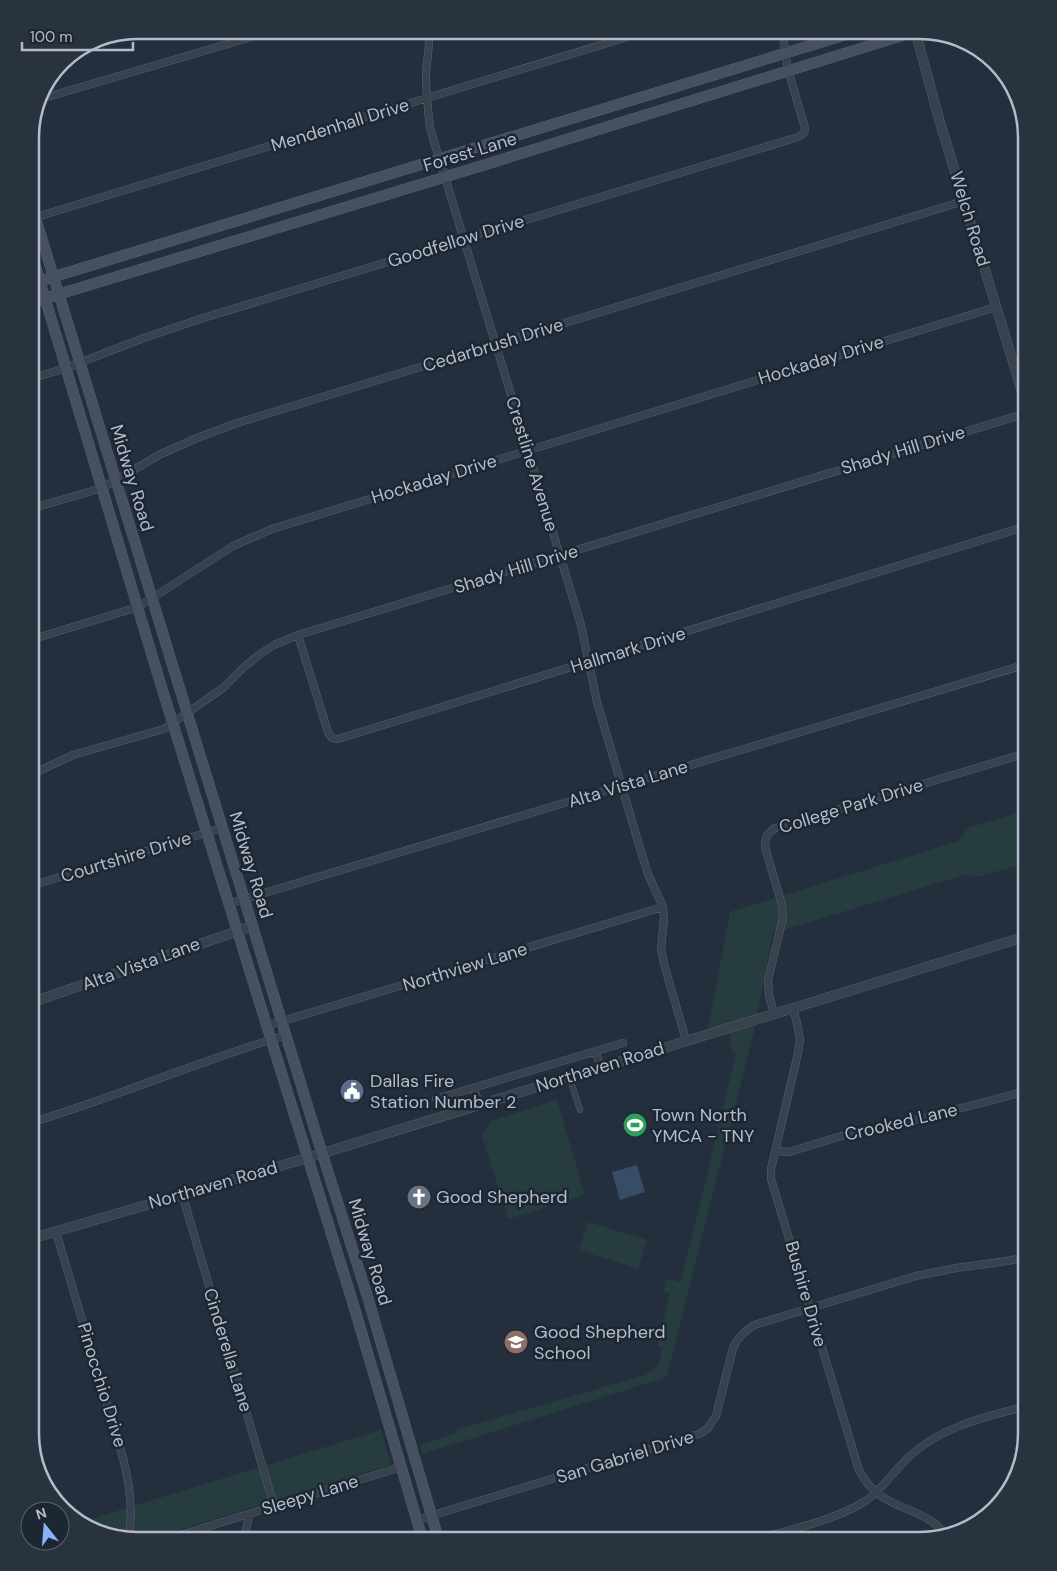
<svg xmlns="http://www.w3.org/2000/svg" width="1057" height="1571" viewBox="0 0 1057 1571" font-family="'DM Sans',sans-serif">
<rect width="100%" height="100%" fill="#242f3e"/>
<path fill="#263c3f" d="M1027,810V863L980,876L964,875L773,933L757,1015L708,1030L730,912L959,841L968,828Z
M756,1023L667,1376L661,1379L422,1454L420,1445L456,1433L455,1430L645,1375L657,1367L663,1348L657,1346L670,1293L664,1291L666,1281L670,1279L681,1282L736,1054L732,1052L729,1032Z
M557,1100L585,1195L508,1219L482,1136L491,1121Z
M588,1222L647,1240L638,1269L579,1250Z
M381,1430L391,1465L142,1541H130L78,1523Z"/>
<path fill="#394c67" d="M637,1165L645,1192L620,1200L612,1172Z"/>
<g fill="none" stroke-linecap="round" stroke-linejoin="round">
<defs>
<path id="pedestrian" d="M569,1076L580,1110"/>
<path id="minor" d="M429,30C430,45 427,59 426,73C426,92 428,110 430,128L581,625L597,702L642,855L648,874L663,907L664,919L661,949L664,964L686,1040
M37,100L275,30
M30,219L650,30
M30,379L66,368L144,338L200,319L798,137L804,133L805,128L788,70L782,30
M30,509L102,488L161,454L197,438L237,423L964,201
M298,635L328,732L332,738L338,739L1027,526
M30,640L138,607L233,546L272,529L996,307
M30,775L73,755L164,729L223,688L243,668L260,654L274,645L298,635L1027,413
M30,886L222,828
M228,904L1027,664
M793,1008L797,1023L800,1040L798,1053L771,1169V1179L859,1470C881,1513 918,1502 946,1534
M774,1013L769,996L768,980L783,918L782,905L765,847C765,838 767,833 775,828L1027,753
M266,1026L663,907
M596,1051L600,1067
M474,1088L479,1104
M436,1099L623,1043
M30,1123C116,1097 199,1061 286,1035
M776,1151L789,1152L848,1134L888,1127L1027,1091
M182,1194L274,1506
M56,1232L123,1458C130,1485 134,1512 128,1540
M417,1520L699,1434L707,1429L716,1416L733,1348C738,1337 744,1332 754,1325L916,1276L956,1268L1007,1261L1027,1257
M161,1541L401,1467
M244,1541L249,1514
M749,1541C785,1531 833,1521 864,1502C880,1492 897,1467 912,1454C945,1425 987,1417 1027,1406"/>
<path id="tertiary" d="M915,30L939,119L1027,408
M30,1003L252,926
M30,1239L307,1158L1027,936"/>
<path id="secondary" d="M30,200L322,1153L367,1295L439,1541
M30,248L160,682L352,1300L423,1541
M30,284L861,30
M30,303L445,177L920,30"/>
</defs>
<use href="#pedestrian" stroke="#565f6c" stroke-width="6"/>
<use href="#minor" stroke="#565f6c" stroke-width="8"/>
<use href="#tertiary" stroke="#565f6c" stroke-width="10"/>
<use href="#secondary" stroke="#565f6c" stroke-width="11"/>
<use href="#pedestrian" stroke="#38414e" stroke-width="5"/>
<use href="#minor" stroke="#38414e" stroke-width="7"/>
<use href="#tertiary" stroke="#38414e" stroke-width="9"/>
<use href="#secondary" stroke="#465061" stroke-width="10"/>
</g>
<defs>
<symbol id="civic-disc" viewBox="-11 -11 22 22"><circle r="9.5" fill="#5c6f8a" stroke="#1d2633"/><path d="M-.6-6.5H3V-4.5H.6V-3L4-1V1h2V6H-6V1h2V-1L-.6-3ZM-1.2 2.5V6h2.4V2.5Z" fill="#fff"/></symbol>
<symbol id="stadium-disc" viewBox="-11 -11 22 22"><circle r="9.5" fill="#2e9e5b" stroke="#1d2633"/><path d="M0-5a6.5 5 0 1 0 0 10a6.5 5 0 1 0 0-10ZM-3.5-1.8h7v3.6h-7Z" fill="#fff"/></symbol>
<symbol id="church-disc" viewBox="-11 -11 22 22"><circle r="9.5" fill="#6b7280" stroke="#1d2633"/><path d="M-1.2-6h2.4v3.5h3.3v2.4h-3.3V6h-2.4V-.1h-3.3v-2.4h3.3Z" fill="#fff"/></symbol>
<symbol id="school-disc" viewBox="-11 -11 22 22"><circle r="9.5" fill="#8d6e63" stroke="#1d2633"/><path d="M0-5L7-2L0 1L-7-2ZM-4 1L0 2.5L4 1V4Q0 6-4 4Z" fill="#fff"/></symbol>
</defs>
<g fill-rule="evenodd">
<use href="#civic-disc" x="338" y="1077" width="28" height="28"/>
<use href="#stadium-disc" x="621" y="1111" width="28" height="28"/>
<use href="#church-disc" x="405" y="1183" width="28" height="28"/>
<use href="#school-disc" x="502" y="1328" width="28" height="28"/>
</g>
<g text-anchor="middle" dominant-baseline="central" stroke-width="5" stroke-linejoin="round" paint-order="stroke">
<g font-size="18" fill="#b4bcc9" stroke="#1d2633">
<text transform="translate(340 125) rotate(-17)">Mendenhall Drive</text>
<text transform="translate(470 152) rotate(-17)">Forest Lane</text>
<text transform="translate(970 219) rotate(73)">Welch Road</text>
<text transform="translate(456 241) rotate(-17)">Goodfellow Drive</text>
<text transform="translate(493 345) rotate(-17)">Cedarbrush Drive</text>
<text transform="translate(821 360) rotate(-17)">Hockaday Drive</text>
<text transform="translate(903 450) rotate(-17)">Shady Hill Drive</text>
<text transform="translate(532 464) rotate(73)">Crestline Avenue</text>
<text transform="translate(132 478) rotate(73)">Midway Road</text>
<text transform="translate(434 479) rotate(-17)">Hockaday Drive</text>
<text transform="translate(516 569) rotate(-17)">Shady Hill Drive</text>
<text transform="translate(628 650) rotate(-17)">Hallmark Drive</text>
<text transform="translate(628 784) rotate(-17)">Alta Vista Lane</text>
<text transform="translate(851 806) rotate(-17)">College Park Drive</text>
<text transform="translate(126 857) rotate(-17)">Courtshire Drive</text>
<text transform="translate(251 865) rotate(73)">Midway Road</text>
<text transform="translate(141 964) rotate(-20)">Alta Vista Lane</text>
<text transform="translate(465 967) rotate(-17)">Northview Lane</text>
<text transform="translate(600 1067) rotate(-17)">Northaven Road</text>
<text transform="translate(901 1122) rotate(-13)">Crooked Lane</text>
<text transform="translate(213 1185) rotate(-16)">Northaven Road</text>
<text transform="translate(370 1252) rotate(73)">Midway Road</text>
<text transform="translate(806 1294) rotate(74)">Bushire Drive</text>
<text transform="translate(228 1350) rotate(73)">Cinderella Lane</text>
<text transform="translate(102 1385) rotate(73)">Pinocchio Drive</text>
<text transform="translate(625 1457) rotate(-17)">San Gabriel Drive</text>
<text transform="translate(310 1495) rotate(-17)">Sleepy Lane</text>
</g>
<g font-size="18" fill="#b4bcc9" stroke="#1d2633" text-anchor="start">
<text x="370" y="1081">Dallas Fire<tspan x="370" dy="21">Station Number 2</tspan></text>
<text x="652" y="1115">Town North<tspan x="652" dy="21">YMCA - TNY</tspan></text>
<text x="436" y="1197">Good Shepherd</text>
<text x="534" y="1332">Good Shepherd<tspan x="534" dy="21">School</tspan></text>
</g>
</g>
<path d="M0 0H1057V1571H0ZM137 39H920A98 98 0 0 1 1018 137V1434A98 98 0 0 1 920 1532H137A98 98 0 0 1 39 1434V137A98 98 0 0 1 137 39Z" fill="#29323f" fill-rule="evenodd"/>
<path fill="none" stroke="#b4bcc9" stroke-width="2.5" d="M137 39H920A98 98 0 0 1 1018 137V1434A98 98 0 0 1 920 1532H137A98 98 0 0 1 39 1434V137A98 98 0 0 1 137 39Z"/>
<g transform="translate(45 1526) rotate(343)"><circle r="24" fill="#1d2633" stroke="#59626f"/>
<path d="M0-4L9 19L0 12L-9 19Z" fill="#8ab4f8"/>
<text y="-8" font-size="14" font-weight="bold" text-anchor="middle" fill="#b4bcc9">N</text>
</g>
<path d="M22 42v8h111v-8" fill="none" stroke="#b4bcc9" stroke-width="2.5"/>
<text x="30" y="42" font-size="15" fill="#b4bcc9" stroke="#1d2633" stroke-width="4" paint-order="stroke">100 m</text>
</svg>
